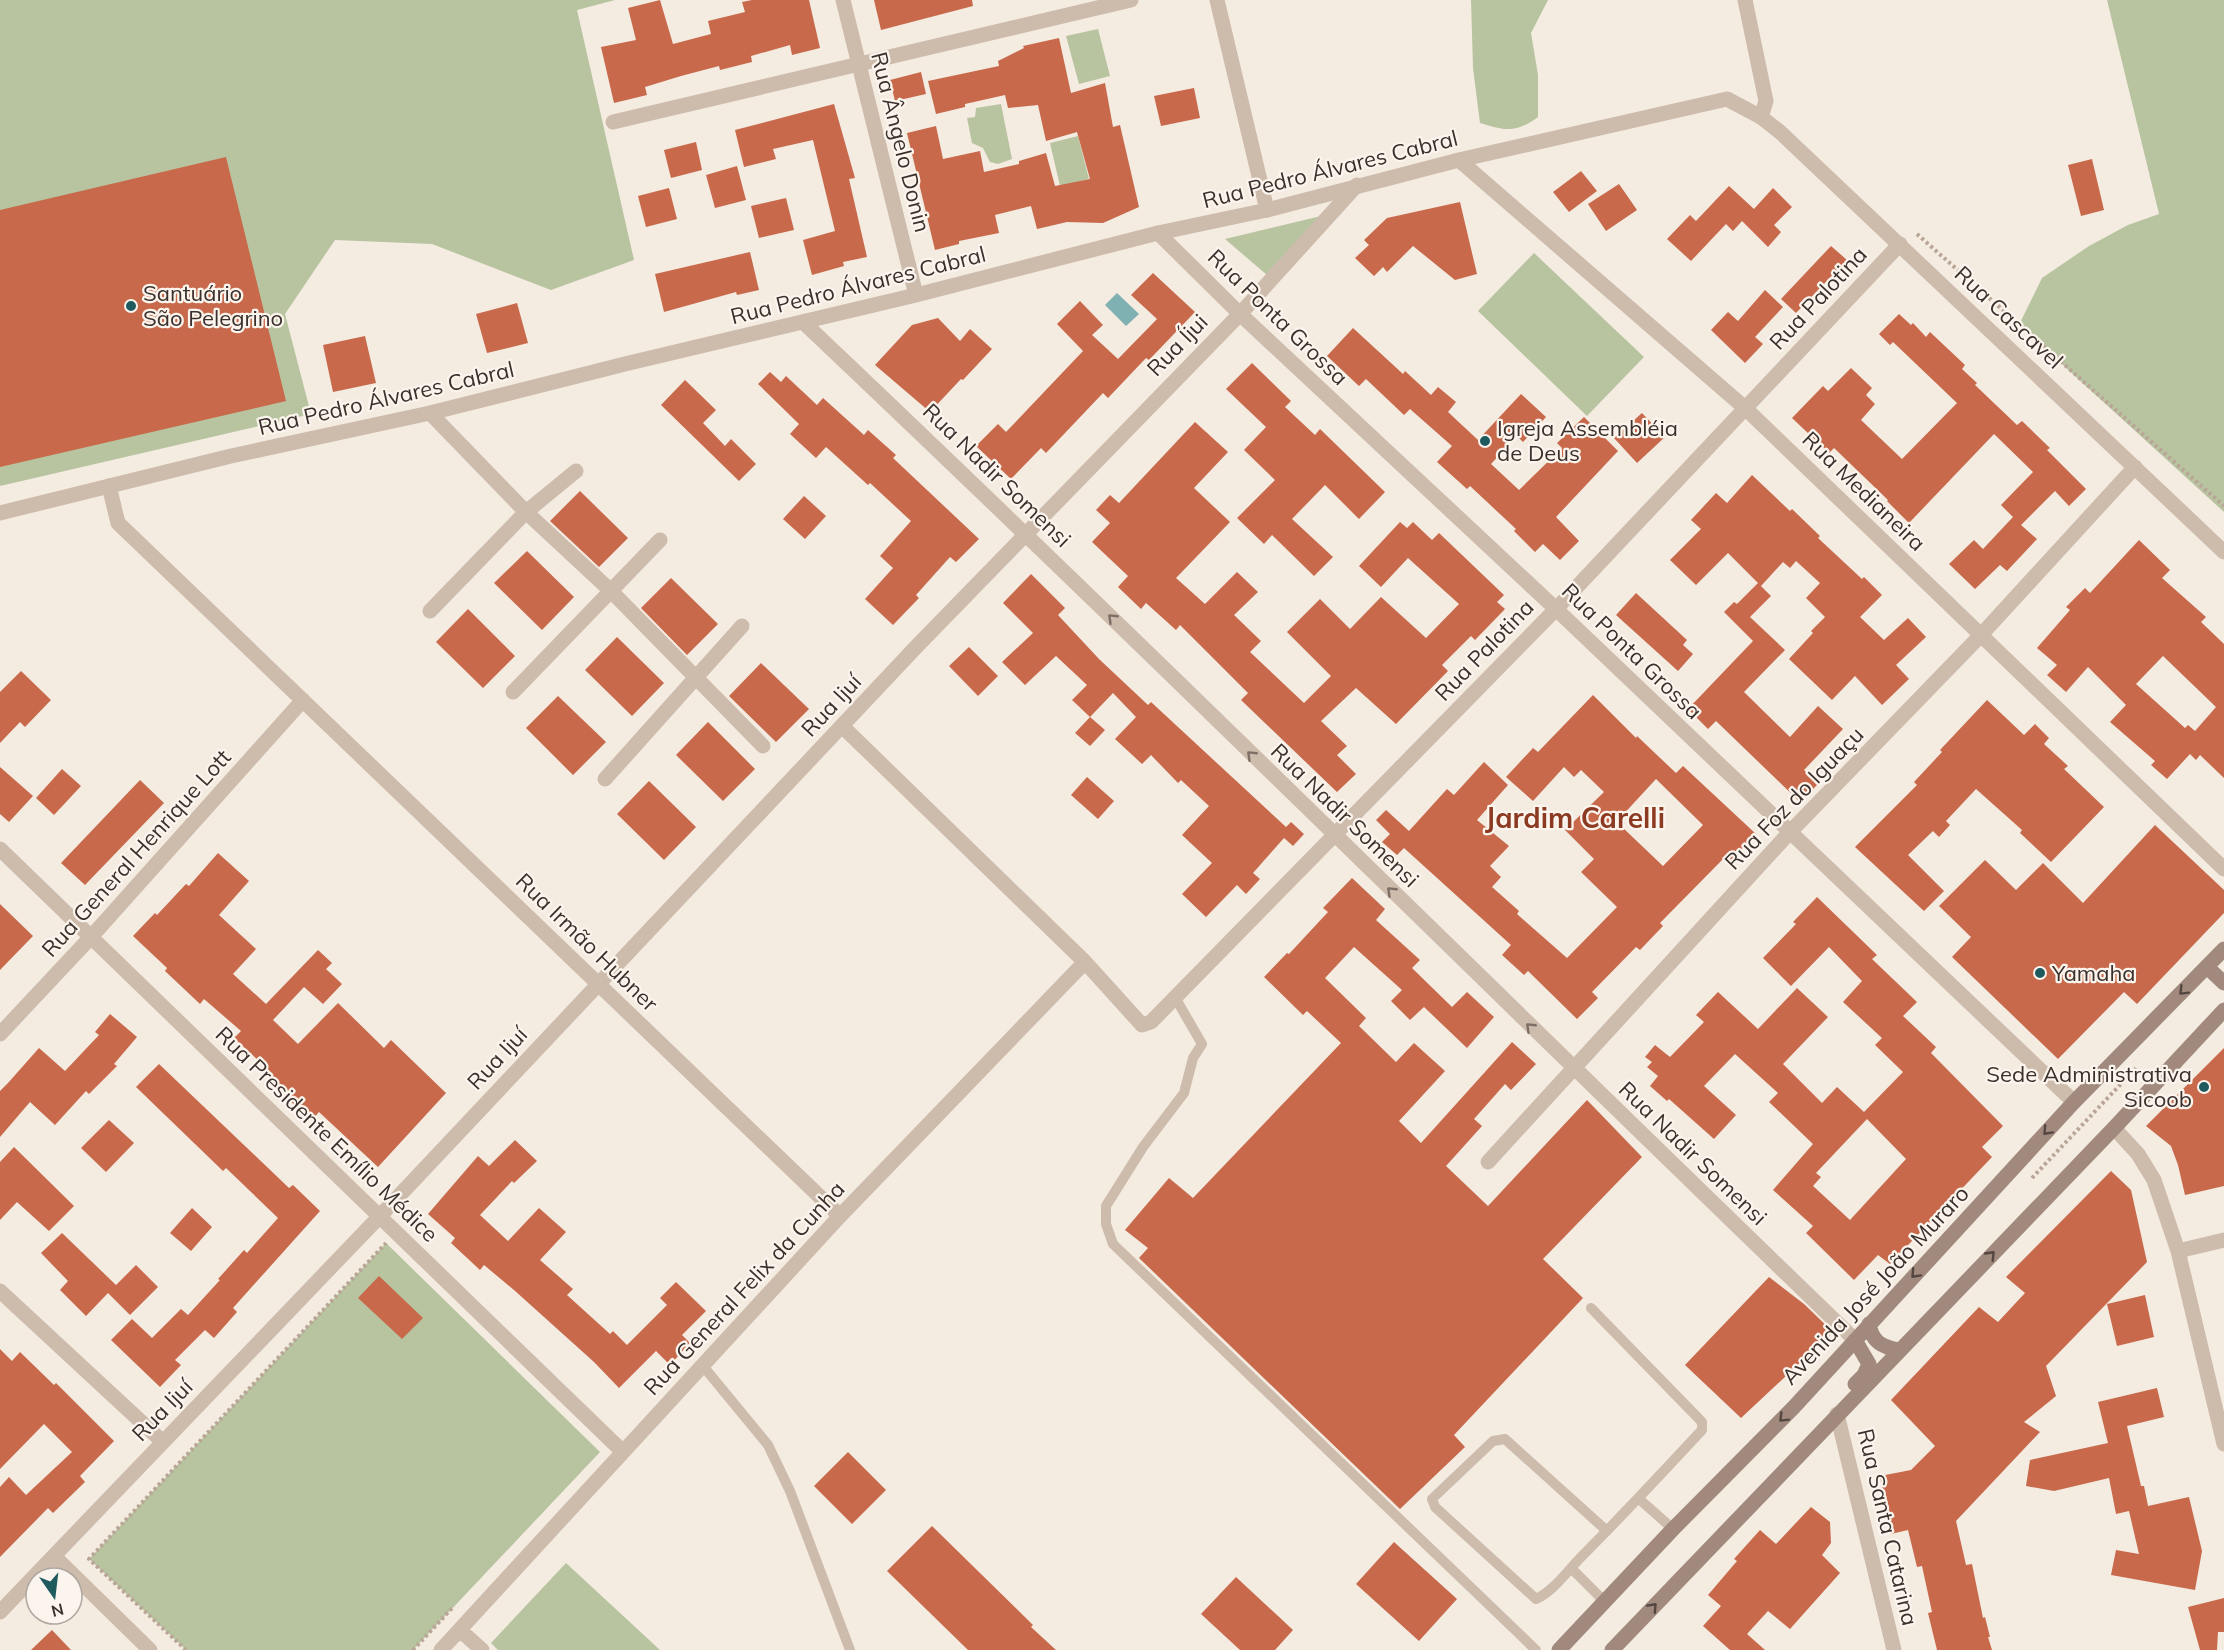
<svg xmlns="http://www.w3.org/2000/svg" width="2224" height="1650" viewBox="0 0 2224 1650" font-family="Mulish,sans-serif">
<rect width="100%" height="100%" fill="#f4ebe1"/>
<path fill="#b8c4a0" d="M0,0H615L577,10L634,260L551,290L432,244L335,240L285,314L311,414L0,486Z
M1471,0H1548L1531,33L1538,75V117C1516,133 1506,131 1480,123L1473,68Z
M2107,0H2224V512L2019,325L2042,278L2089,246L2128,225L2159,214Z
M1098,29L1110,76L1079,84L1066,36Z
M1001,104L1012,159L998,164L990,162L983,148L972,143L967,118L975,117L976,108Z
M1078,136L1089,179L1060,186L1050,143Z
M1321,216L1267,275L1225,239Z
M1534,253L1644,357L1587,416L1478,311Z
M386,1243L600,1452L413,1650H186L89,1559Z
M566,1563L660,1650H498L491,1643Z"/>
<path fill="#7fb0b2" d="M1117,293L1139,314L1126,326L1105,305Z"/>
<path fill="#c8694b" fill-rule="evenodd" d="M660,0L673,44L711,34L708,21L745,12L742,2L752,0H809L820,48L792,55L790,45L751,56L752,62L720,70L719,66L681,76L645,87L647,95L614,103L601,47L636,40L628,8Z
M874,0H972L973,6L881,30Z
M1059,38L1071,93L1105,83L1113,127L1120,125L1139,207L1103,223L1067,222L1037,229L1031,206L995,215L999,233L959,241V244L935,250L907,133L936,126L943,159L980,151L984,172L1019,164V161L1046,153L1055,186L1090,179L1077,132L1046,141L1038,105L1008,108L1005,95L965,104V107L936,114L928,81L999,66L998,61L1024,48L1023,46Z
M921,72L926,94L895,101L890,80Z
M1194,88L1200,118L1161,126L1154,96Z
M834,104L855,178L849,179L867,257L843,262L844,266L812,275L803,240L835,231L813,140L773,149L776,159L744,167L735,130Z
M696,142L702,170L671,178L664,150Z
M226,157L286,401L0,467V210Z
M2092,159L2104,210L2081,216L2068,165Z
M737,166L746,200L715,208L706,175Z
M1581,171L1597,191L1569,212L1553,192Z
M1619,184L1637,210L1606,231L1588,204Z
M1729,186L1754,209L1773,188L1792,207L1774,225L1781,232L1768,247L1742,221L1733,231L1726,224L1691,261L1667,239L1690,215L1696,221Z
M669,188L677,219L646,227L638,196Z
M786,198L794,230L759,238L751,206Z
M1460,202L1477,274L1455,280L1413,246L1387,272L1383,267L1374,276L1355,258L1369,245L1364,240L1387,218Z
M1831,246L1847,260L1796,313L1781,299Z
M750,252L759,290L737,295L736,292L664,312L655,274Z
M1153,273L1195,312L1149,360L1146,358L1108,398L1103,393L1046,453L1041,448L1011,479L976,446L998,424L1006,432L1083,351L1057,324L1080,301L1103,325L1092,335L1118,359L1157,319L1131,295Z
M1765,290L1783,307L1755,337L1763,344L1745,363L1711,330L1728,312L1738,321Z
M517,303L528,343L487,353L476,314Z
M1899,314L1911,325L1913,323L1926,337L1930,332L1965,365L1962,369L1977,383L1975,385L2017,425L2022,421L2050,448L2047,450L2086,489L2069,506L2055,491L2021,525L2037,539L2007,571L2000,565L1975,589L1949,564L1974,540L1983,549L2013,517L2001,505L2033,472L1994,434L1909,523L1887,501L1888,500L1834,448L1829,453L1792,418L1823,386L1828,391L1851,368L1872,388L1866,395L1875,404L1861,420L1902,459L1957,403L1893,342L1890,345L1879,334Z
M938,318L960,341L970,329L992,349L963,380L961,379L930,412L875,365L912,325Z
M1353,328L1403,374L1405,371L1431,395L1438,387L1456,402L1448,412L1478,440L1521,394L1546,417L1523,442L1517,436L1491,464L1519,490L1562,448L1557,443L1584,417L1618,451L1556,517L1579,541L1560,560L1543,544L1535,552L1514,531L1516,529L1470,486L1467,489L1437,462L1452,446L1410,409L1404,415L1366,379L1359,386L1327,356Z
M365,336L376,383L333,392L323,345Z
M1252,363L1291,401L1285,407L1315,435L1320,429L1385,492L1359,519L1325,485L1292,519L1333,557L1314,576L1272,535L1264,544L1237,518L1275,480L1244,450L1266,427L1226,389Z
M770,372L781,382L786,376L817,405L823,398L864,435L868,430L896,455L893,458L979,539L956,562L950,557L916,595L919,598L893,625L865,599L893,568L880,556L911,521L870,483L868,485L826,447L816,458L790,434L799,424L758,384Z
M685,380L716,410L703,423L725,446L731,439L756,464L739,481L661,405Z
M1642,413L1665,437L1637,463L1614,438Z
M1195,422L1228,452L1194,488L1230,522L1176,578L1205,604L1237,572L1258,592L1234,615L1261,641L1250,652L1304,703L1331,676L1287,632L1320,599L1350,629L1381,597L1426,638L1459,604L1408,558L1381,587L1359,566L1400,522L1407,528L1413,522L1432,540L1439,533L1504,595L1497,602L1505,609L1475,640L1471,636L1442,665L1448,671L1396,724L1356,688L1321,721L1347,746L1337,755L1356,774L1337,792L1241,700L1248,693L1180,625L1176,630L1146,603L1141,609L1118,587L1128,576L1092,542L1110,523L1096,510L1110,495L1119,503Z
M1752,475L1790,511L1792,509L1820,536L1818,538L1862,579L1864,577L1882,595L1860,617L1884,640L1908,618L1926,637L1896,665L1909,679L1882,705L1855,676L1832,700L1789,659L1813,633L1811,631L1825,617L1806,598L1820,583L1796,561L1790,568L1783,562L1761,586L1728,553L1696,585L1670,560L1701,529L1691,520L1716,493L1727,503Z
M580,491L628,538L599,567L550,521Z
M804,496L826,516L805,539L783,519Z
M2139,540L2170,570L2162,578L2206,617L2201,622L2224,644V778L2200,755L2196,760L2190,754L2167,779L2151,765L2155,761L2110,722L2126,705L2088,667L2066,692L2047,675L2057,665L2037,648L2070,610L2066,607L2085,588L2090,593ZM2163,656L2216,707L2195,731L2188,725L2185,728L2136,684Z
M527,551L574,597L542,630L494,583Z
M1031,574L1065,608L1058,615L1099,659L1148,705L1151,702L1286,827L1291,822L1304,834L1293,846L1284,838L1253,873L1260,879L1246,894L1237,885L1206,917L1182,894L1212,863L1182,835L1209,806L1181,780L1178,783L1151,755L1142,764L1115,739L1136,717L1113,693L1090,717L1072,700L1087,685L1056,656L1025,685L1002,662L1033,633L1003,603Z
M671,578L718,624L687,655L641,608Z
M1758,583L1771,596L1750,617L1785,650L1744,692L1790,737L1818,706L1843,729L1804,770L1818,784L1800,802L1716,721L1708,729L1688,709L1753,641L1724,612L1734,602L1737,604Z
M1636,593L1687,640L1683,645L1693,654L1678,671L1616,615Z
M468,609L515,656L483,688L436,642Z
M617,637L664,683L632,716L585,670Z
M969,647L998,676L978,696L949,666Z
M761,663L809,709L776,742L729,696Z
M21,671L51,700L25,727L20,722L0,743V692Z
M1593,695L1636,738L1637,736L1676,773L1683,766L1756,834L1728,863L1724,858L1660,923L1663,926L1640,950L1636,947L1592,992L1598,998L1577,1019L1528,971L1524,975L1502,955L1511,945L1404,848L1397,855L1382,842L1390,834L1376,820L1386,810L1409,831L1447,789L1454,795L1484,762L1508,785L1477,820L1509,846L1490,866L1501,877L1492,887L1519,911L1517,914L1567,958L1617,907L1581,872L1594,859L1565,830L1604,792L1581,770L1574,777L1564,767L1533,801L1506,777L1533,748L1538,752ZM1656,779L1703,825L1663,866L1621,826L1625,823L1620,818Z
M558,696L606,742L573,775L526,728Z
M1987,700L2024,735L2035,724L2049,738L2044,744L2068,766L2064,769L2104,807L2051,862L2020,833L2022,830L1976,789L1946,821L1950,825L1939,837L1933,831L1908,855L1944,891L1924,911L1855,847L1917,785L1914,782L1942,752L1940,750Z
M1090,717L1105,730L1090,746L1075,733Z
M708,722L755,769L723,801L676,755Z
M0,767L33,796L9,822L0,814Z
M62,769L81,786L54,815L36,798Z
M1087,777L1114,801L1098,819L1071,795Z
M140,780L164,803L85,885L61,863Z
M649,781L696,827L664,860L617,814Z
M2155,825L2224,890V913L2137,1004L2124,992L2058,1059L1952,957L1971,937L1939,906L1985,860L2016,890L2043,863L2083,903Z
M218,853L249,881L219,915L256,949L233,974L266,1004L318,950L332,963L326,969L342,984L323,1004L304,987L273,1020L298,1044L338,1003L384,1048L391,1040L446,1093L378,1167L319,1112L312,1120L267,1081L273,1074L234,1038L241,1031L204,999L200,1004L165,971L167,968L133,936L155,913L157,915L186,884L189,886Z
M1352,878L1385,909L1376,920L1420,960L1412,968L1452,1007L1467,992L1494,1017L1467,1048L1424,1007L1410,1020L1391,1001L1402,990L1354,947L1325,978L1366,1018L1359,1026L1396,1062L1414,1043L1445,1071L1399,1121L1421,1143L1512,1042L1536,1064L1511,1090L1505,1084L1474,1119L1482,1126L1446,1166L1488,1206L1587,1100L1642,1157L1543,1259L1583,1298L1454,1435L1465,1447L1400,1509L1139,1258L1148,1248L1125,1230L1169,1178L1193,1198L1341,1043L1307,1011L1303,1015L1264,977L1287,953L1289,954L1328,912L1323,908Z
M1817,897L1877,955L1872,959L1917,1002L1903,1016L1936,1047L1931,1053L2003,1126L1982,1147L1992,1157L1890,1264L1878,1255L1854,1280L1806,1233L1813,1226L1773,1190L1813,1144L1769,1102L1778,1093L1735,1054L1704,1086L1736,1115L1714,1139L1669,1099L1667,1101L1650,1086L1658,1076L1647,1067L1652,1062L1645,1057L1655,1045L1670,1057L1704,1022L1696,1015L1718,992L1758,1029L1797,988L1828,1017L1783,1064L1822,1103L1837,1087L1864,1112L1903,1072L1875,1045L1882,1038L1843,1002L1862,981L1829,947L1791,986L1763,958L1796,924L1793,922ZM1867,1119L1906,1159L1850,1220L1813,1186L1821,1177L1816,1173Z
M0,904L33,936L0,970Z
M110,1014L137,1037L114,1064L117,1066L89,1094L86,1091L55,1125L30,1102L0,1137V1091L8,1083L39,1048L65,1071L99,1035L95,1032Z
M2224,1048V1186L2185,1195L2178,1165L2171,1146L2146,1126Z
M159,1064L289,1188L293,1185L320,1211L233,1308L237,1312L214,1338L205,1330L175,1360L181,1365L160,1387L111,1340L132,1319L152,1338L181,1309L188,1315L220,1280L218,1279L244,1250L247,1253L278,1218L226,1168L223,1171L136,1087Z
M109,1120L134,1143L106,1172L81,1148Z
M515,1140L537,1161L514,1183L512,1181L480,1215L508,1241L539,1208L566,1232L540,1260L573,1289L567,1295L610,1334L613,1331L627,1345L667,1305L660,1298L676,1282L706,1311L682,1335L690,1343L670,1365L656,1351L619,1388L594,1362L514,1290L484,1265L480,1270L451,1243L455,1238L428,1214L478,1156L489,1166Z
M14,1147L74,1206L49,1231L17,1202L0,1220V1162Z
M2111,1171L2131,1190L2147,1262L2046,1366L2056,1396L2024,1422L2040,1432L1956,1521L1966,1565L1972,1564L1983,1618L1985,1617L1990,1637H1988L1992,1650H1937L1928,1613L1932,1612L1922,1566L1917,1567L1908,1530L1891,1534L1880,1476L1911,1470L1935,1446L1891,1400L1979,1307L1998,1322L2025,1293L2006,1277Z
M192,1208L212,1227L191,1251L170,1233Z
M62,1233L116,1285L136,1265L158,1287L130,1315L108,1293L86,1316L60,1290L68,1281L41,1253Z
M379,1276L423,1318L402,1339L358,1298Z
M1769,1277L1804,1304L1833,1332L1741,1418L1685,1365Z
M2145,1295L2154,1337L2117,1346L2107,1304Z
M0,1349L12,1361L20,1352L54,1385L56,1383L114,1441L80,1476L85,1482L53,1513L48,1508L0,1557V1487L9,1477L26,1495L72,1452L44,1424L0,1469Z
M2157,1388L2164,1417L2127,1426L2141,1486H2144L2148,1506L2189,1497L2202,1551L2195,1590L2111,1575L2116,1550L2139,1554L2129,1511L2116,1514L2109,1478L2054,1491L2026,1486L2030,1460L2108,1443L2098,1402Z
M848,1452L886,1490L852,1524L814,1486Z
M1811,1507L1830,1522L1831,1543L1822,1555L1840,1573L1790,1629L1768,1611L1747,1634L1765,1650H1730L1703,1626L1721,1606L1708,1595L1737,1561L1734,1559L1760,1530L1776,1544Z
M932,1526L1033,1625L1031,1627L1056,1650H968L887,1571Z
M1394,1542L1457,1599L1419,1641L1356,1584Z
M1236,1577L1293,1630L1275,1650H1240L1201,1614Z
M2224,1598V1632H2218L2217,1650H2200L2188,1607Z
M52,1630L71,1650H31Z"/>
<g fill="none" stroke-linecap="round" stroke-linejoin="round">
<path stroke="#b9a596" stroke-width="4" stroke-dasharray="3 3" stroke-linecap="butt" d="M1917,234L2224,506
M2032,1178L2136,1068
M186,1650L89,1559L386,1243
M413,1650L454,1606"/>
<path stroke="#cdbbac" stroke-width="10" d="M1176,999L1202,1044L1193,1058L1184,1093L1143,1147L1106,1206V1224L1113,1244L1536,1650
M1591,1308L1702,1422V1430C1663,1472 1624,1514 1583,1555C1569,1569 1554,1591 1536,1599L1435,1507L1432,1499L1493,1441L1505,1439L1607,1531
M703,1366L768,1445L790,1491L850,1650
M1638,1498L1673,1529
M1571,1568L1605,1602"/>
<path stroke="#cdbbac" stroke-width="15" d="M1217,0L1267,210
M1745,0L1766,101L1761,117
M613,122L1131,0
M1459,160L1745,408L2224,869
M1158,233L1240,314L1556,609L2074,1102
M803,322C1157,657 1503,1001 1855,1340
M430,413L526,512L611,591L763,746
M109,486L118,523L840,1216
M430,611L526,512L576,471
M513,692L660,540
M842,726L1085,962L1142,1025L1151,1022L1556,609L1900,244
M605,779L742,626
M0,849L623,1452
M0,1034L91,937L303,700
M2114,1128L2138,1154L2154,1180L2178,1251L2224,1444
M1488,1162L1790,832L1981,635L2135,467
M2178,1251L2224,1240
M0,1291L163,1442
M1837,1414L1894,1650
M54,1556L150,1650
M0,1612L380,1216L917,646L1240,314L1357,185
M460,1630L482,1650
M441,1650L840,1216L1085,962"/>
<path stroke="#cdbbac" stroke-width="15" d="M843,0L916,295
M0,513L231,456L430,413L629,363L916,295L1158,233L1267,210L1459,160L1727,99L1761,117L1780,132L2224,552"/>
<path stroke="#a18a7d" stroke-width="15" d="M2207,967L2224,983
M1869,1324C1872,1342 1882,1347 1899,1350
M1855,1384L1864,1375L1869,1364L1855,1340
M1559,1650L1673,1529L1794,1407L2074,1102L2224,949
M1612,1650L2114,1128L2224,1010"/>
</g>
<defs><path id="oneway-chevron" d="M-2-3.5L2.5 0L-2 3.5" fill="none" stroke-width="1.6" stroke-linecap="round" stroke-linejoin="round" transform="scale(1.5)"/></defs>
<g stroke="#7d6f65">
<use href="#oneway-chevron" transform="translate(1112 618) rotate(-136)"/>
<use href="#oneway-chevron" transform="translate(1251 755) rotate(-136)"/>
<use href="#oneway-chevron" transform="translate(1391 891) rotate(-136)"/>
<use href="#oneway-chevron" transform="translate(1530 1027) rotate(-136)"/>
</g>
<g stroke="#544640">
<use href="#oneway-chevron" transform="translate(2183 991) rotate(135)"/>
<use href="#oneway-chevron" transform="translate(2047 1131) rotate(133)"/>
<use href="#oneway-chevron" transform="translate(1991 1255) rotate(-46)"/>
<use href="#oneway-chevron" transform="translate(1915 1274) rotate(133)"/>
<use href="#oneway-chevron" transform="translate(1783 1418) rotate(135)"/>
<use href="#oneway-chevron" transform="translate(1653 1607) rotate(-47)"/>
</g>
<g fill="#1f5a5e" stroke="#fbf5ee" stroke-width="2">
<circle cx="131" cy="306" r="6"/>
<circle cx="1485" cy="441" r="6"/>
<circle cx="2040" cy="973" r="6"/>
<circle cx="2204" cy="1087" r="6"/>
</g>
<g text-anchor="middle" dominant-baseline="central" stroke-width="4.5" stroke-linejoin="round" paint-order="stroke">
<g font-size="22" fill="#3b302b" stroke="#fbf5ee">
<text transform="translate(901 142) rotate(76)">Rua Ângelo Donin</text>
<text transform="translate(1330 169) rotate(-14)">Rua Pedro Álvares Cabral</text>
<text transform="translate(858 285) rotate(-14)">Rua Pedro Álvares Cabral</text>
<text transform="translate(1818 298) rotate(-47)">Rua Palotina</text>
<text transform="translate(1278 317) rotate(44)">Rua Ponta Grossa</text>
<text transform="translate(2009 317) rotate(43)">Rua Cascavel</text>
<text transform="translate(1177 345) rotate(-46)">Rua Íjui</text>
<text transform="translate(386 398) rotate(-13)">Rua Pedro Álvares Cabral</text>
<text transform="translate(997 475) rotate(44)">Rua Nadir Somensi</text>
<text transform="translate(1864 491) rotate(44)">Rua Medianeira</text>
<text transform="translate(1484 650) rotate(-46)">Rua Palotina</text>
<text transform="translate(1632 651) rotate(44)">Rua Ponta Grossa</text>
<text transform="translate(831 705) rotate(-47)">Rua Ijuí</text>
<text transform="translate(1794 798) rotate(-46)">Rua Foz do Iguaçu</text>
<text transform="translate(1345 815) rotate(44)">Rua Nadir Somensi</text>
<text transform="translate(136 853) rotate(-48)">Rua General Henrique Lott</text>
<text transform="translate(587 942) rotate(44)">Rua Irmão Hubner</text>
<text transform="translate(497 1058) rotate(-47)">Rua Ijuí</text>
<text transform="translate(327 1134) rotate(44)">Rua Presidente Emílio Médice</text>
<text transform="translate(1693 1153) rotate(44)">Rua Nadir Somensi</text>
<text transform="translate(1875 1285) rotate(-47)">Avenida José João Muraro</text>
<text transform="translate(744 1288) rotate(-47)">Rua General Felix da Cunha</text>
<text transform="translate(162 1410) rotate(-46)">Rua Ijuí</text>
<text transform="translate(1888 1527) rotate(77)">Rua Santa Catarina</text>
</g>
<g font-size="22" fill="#3b302b" stroke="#fbf5ee" text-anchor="start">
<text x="143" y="293">Santuário<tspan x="143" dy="25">São Pelegrino</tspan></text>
<text x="1497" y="428">Igreja Assembléia<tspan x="1497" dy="25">de Deus</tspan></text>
<text x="2052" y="973">Yamaha</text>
<text x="2192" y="1074" text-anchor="end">Sede Administrativa<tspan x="2192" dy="25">Sicoob</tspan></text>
</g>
<g font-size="28" font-weight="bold" fill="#8c3b22" stroke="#fbf5ee">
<text x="1575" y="817">Jardim Carelli</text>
</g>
</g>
<g transform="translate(54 1596) rotate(166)"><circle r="28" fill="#fbf5ee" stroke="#aea6a0" stroke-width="1.5"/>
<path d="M0-4.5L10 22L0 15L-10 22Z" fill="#1f5a5e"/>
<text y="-9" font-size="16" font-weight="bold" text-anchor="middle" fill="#3b302b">N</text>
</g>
</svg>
